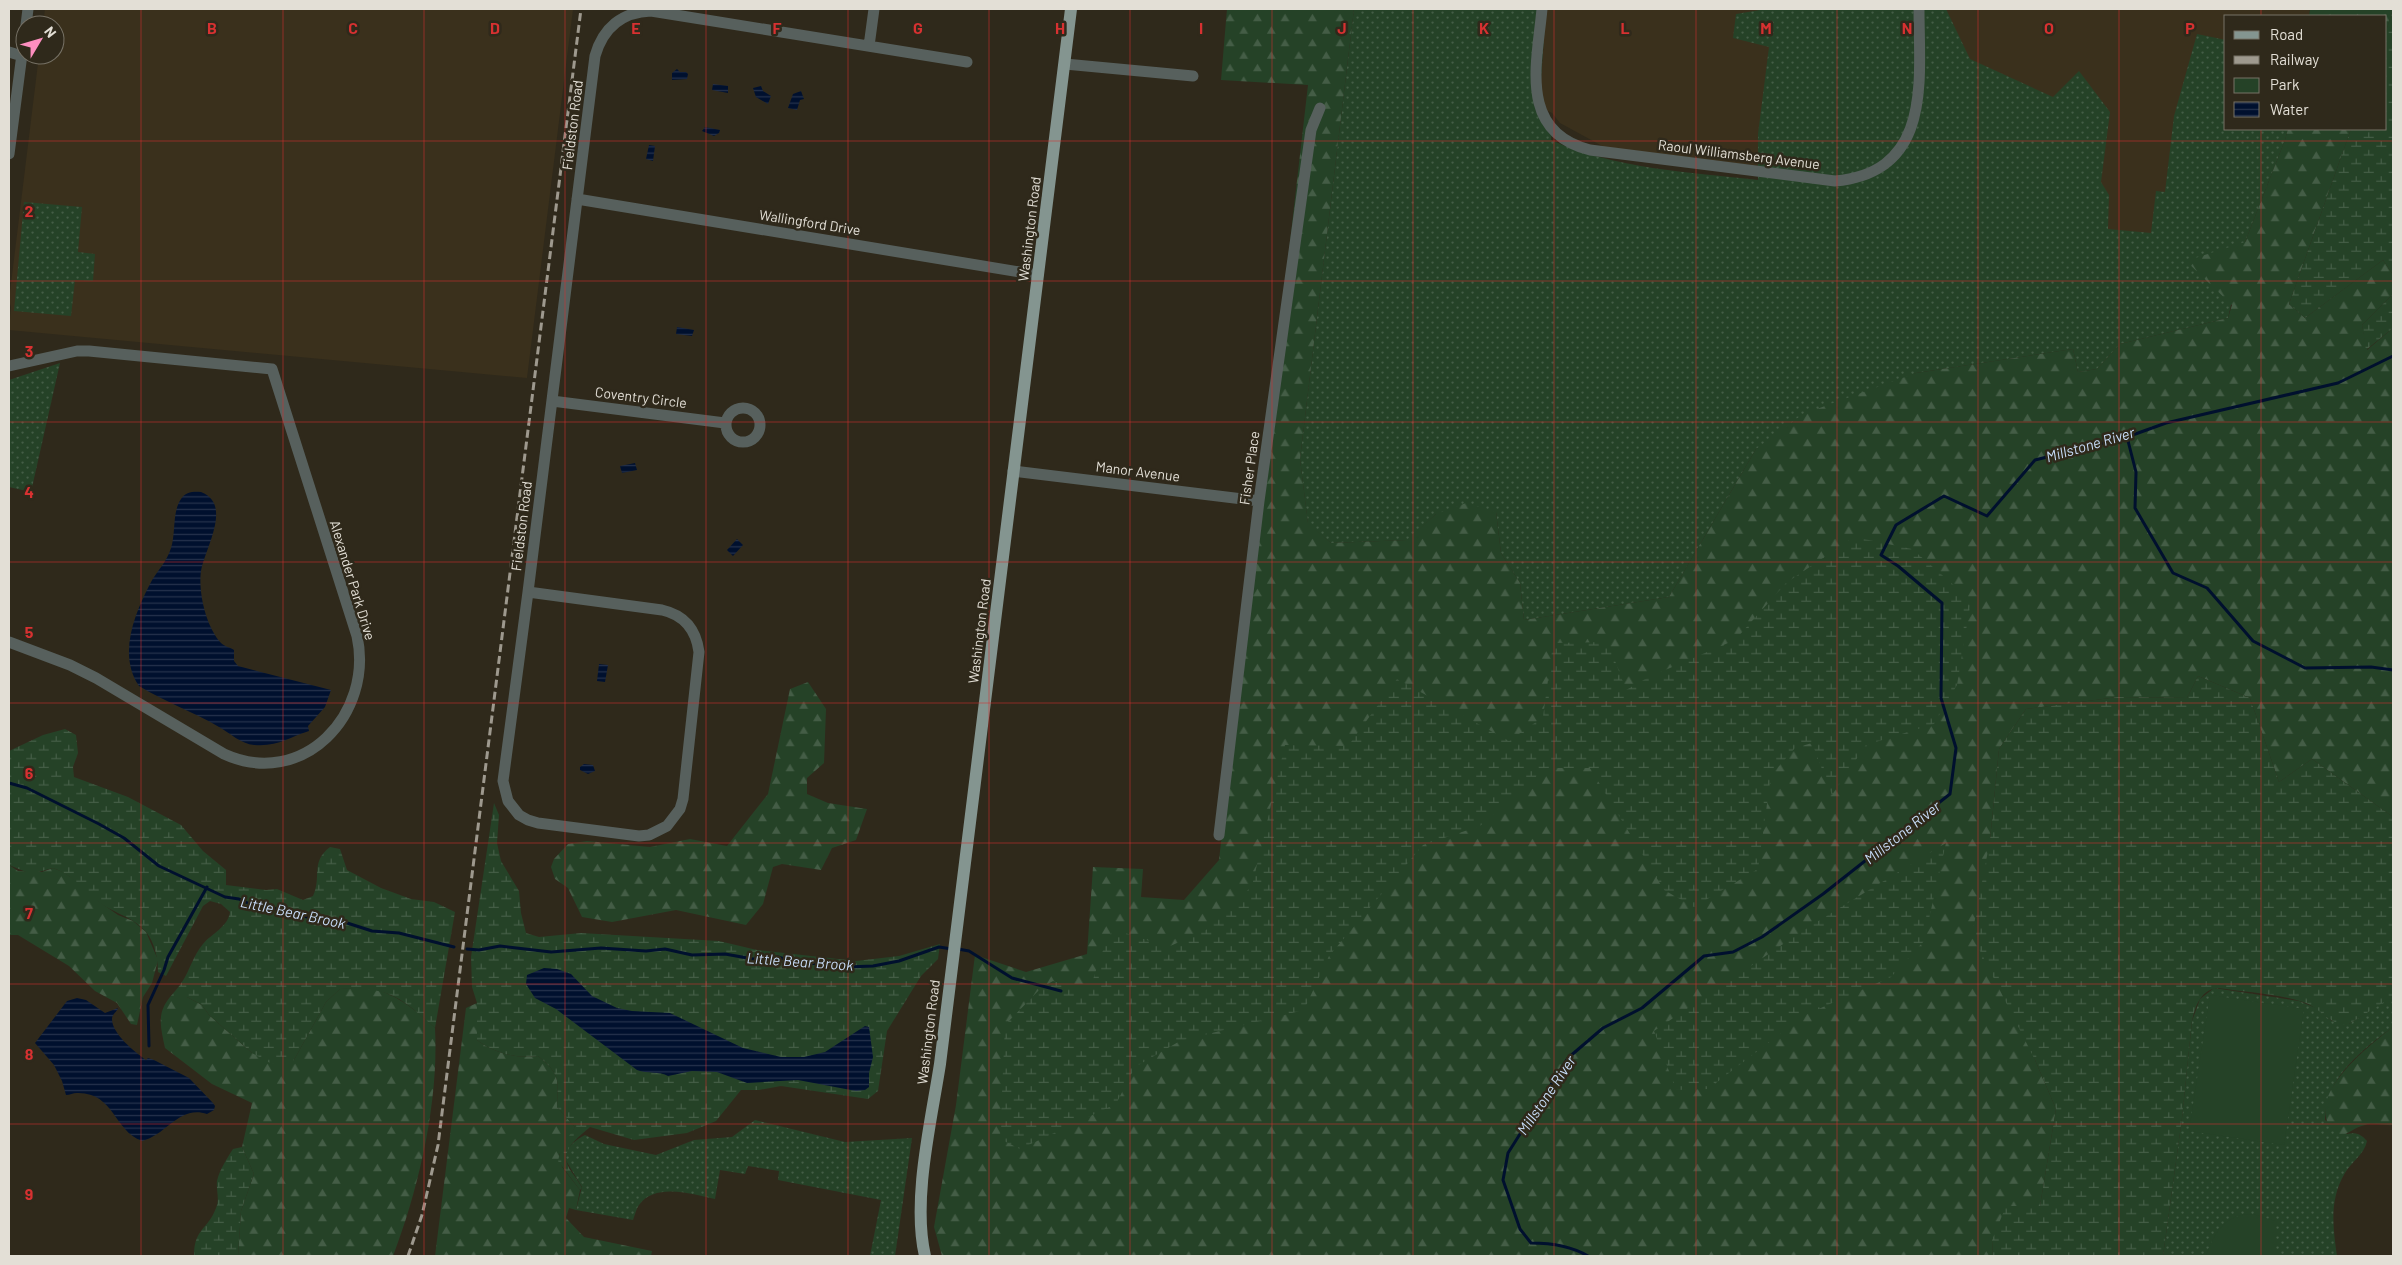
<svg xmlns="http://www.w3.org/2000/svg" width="2402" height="1265" viewBox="0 0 2402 1265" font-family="Barlow,sans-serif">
<defs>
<pattern id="green-dots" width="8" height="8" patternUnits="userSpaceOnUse" patternTransform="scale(1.25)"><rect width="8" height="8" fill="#254227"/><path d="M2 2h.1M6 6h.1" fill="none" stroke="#445d46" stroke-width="1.8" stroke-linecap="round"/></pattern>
<pattern id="forest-firs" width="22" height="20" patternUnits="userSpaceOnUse" patternTransform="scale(1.25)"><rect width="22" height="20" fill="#254227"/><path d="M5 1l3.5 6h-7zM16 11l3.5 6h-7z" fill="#445d46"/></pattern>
<pattern id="wetland-marsh" width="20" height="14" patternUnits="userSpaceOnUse" patternTransform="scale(1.25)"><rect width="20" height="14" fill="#254227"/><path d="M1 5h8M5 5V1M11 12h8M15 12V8" fill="none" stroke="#445d46"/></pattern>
<pattern id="water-rules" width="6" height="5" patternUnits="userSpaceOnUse" patternTransform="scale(1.25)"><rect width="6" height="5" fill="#00102e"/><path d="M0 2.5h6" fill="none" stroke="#25324c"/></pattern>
</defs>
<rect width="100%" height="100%" fill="#2f291b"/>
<path fill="#3a301c" d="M45,9H573L527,378L9,330L11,307L9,300L39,55H55V25H43Z
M1546,9H2310L2309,16H2226V129H2288L2245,242L2097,369L1882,181L1604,147L1560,123L1552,113L1539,107Z"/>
<path fill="url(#green-dots)" d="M1354,9H1546L1539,107L1552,128L1551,140C1615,169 1689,172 1758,180V134L1769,47L1733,38L1736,14L1766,9H1946L1970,59L2053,97L2079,71L2110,112L2101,182L2109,195L2108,229L2151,233L2156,191L2165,192L2174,116L2197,34L2226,40V129H2288L2285,140L2245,242L2228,318L2120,344L2097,369L2078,372L2073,349L1916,373L1756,449L1669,597L1524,620L1520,583L1501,553L1496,512L1436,514L1408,540L1331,543L1308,524L1300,459Z
M24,202L82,207L78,252L95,254L93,281L75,280L71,316L14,311Z
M60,363L31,492L9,487V380Z
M2214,988L2299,1001L2316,1008L2332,1021L2349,1024L2389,998L2393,1001V1027C2363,1049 2324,1079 2325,1120L2347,1134C2356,1132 2361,1134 2367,1141C2364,1155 2352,1161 2345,1173C2329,1199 2333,1228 2337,1256H2163L2182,1118L2192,1021L2200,999Z
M755,1120L845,1142L912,1138L895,1256H870L881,1200L778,1180L779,1171L748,1166L745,1174L720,1170L715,1199C693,1194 655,1182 639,1205C636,1209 635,1215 633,1220L576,1210L582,1187L565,1159C566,1147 575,1140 585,1135L604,1144L656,1155L694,1140L732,1137Z"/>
<path fill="url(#forest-firs)" d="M1227,9H1354L1300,459L1308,523L1331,543L1407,540L1436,514L1466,503L1496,512L1501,553L1520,583L1524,620L1669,597L1756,449L1803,414L1916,373L2066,350L2073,349L2078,372L2097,369L2120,344L2228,318L2232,305L2186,261L2245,242L2285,140L2288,129H2351L2289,304L2305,318L2383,260L2393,275V294L2362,325L2367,350L2393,328V817L2312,759L2279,782L2250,698L2198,676L2187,698L2118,697L2026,709L1999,749L1990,840L2035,1060L2056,1109L2040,1206L1992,1240L1993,1256H942L934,1227L956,1105L975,955L1026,972L1087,954L1093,867L1143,869L1141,897L1184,900L1219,860L1308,85L1221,80Z
M2310,9H2393V10L2386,31V16H2309Z
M808,682L826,709L824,763L807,778V794L828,803L867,809L856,840L832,848L821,870L782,864L773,867L763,904L746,925L676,910L612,922L582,917L568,888L555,879L551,867L554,859L568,844L587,841L650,847L690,839L727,846L768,794L790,689Z
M9,865L18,871L42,872L53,868L63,872L78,882L98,901L118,915L133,921L146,932L158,960L152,983L143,997L137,1025L131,1024L117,1003L95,991L69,966L18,935H9Z
M370,987C400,997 412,1007 435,1028C439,1101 419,1188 393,1256H238L241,1211L254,1174L242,1147L252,1103L212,1084L165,1048C161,1028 156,1014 170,997H187L202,1005L209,1015L252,1053L294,1060L326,1002L340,989Z
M477,1003V1040C494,1053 517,1059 538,1056C561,1075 558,1079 557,1107L575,1127L559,1155L562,1167L580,1190L576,1210L569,1208L566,1218L584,1237L652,1251L651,1256H435L466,1008Z
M2393,1027V1125C2384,1126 2374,1122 2365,1125C2355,1127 2349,1134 2339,1136C2295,1103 2368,1046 2393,1027Z"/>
<path fill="url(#wetland-marsh)" d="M2393,10V275L2383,260L2305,318L2289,304L2351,129H2386V31Z
M2393,294V328L2366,350L2362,325Z
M1854,537L1912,549L1971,600L1957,685L1934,724L1866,745L1832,795L1812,743L1795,748L1771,775L1758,869L1694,907L1664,890L1590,768H1546L1480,826L1423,845L1329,956L1304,1010L1180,1041L1135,1067L1116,1104L1020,1149L1000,1139L1005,1025L1041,988L1053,981L1089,992L1101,955L1113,929L1168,947L1206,930L1252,886L1285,745L1348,746L1397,679L1509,741L1543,717L1553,643L1608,642L1626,690L1649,677L1735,640L1786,583Z
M2198,676L2250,698L2279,782L2312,759L2393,817V1001L2389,999L2349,1024C2333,1028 2321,1009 2306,1003C2281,994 2245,992 2218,988C2201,989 2195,1007 2192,1021L2182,1118L2163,1256H1993L1992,1240L2006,1206H2040L2056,1109L2035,1060L1972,935L1990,840L1999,749L2026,709L2118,697L2187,698Z
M65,729L76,735L78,753L73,767L74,777L128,797L181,825L203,851L226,870V885L266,890L277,889L303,900L313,896C322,877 310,862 330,847L340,849L347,870L381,888L411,899L434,902L455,912L435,1028C399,996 390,987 340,989L326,1002L294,1060L282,1064L270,1063L252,1053L209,1015L202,1005L187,997H170C174,992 179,987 182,982C190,970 193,956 203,944C211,934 228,927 230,912L221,904L210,901L203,906L166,976L158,972C158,959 155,943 146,932C135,918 114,913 100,903C83,890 75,876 53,868L31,874L9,865V751L43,735Z
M494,803L499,815L497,843L501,861L519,891L521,913L526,933L539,937L581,933L719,941L757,950L856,961L899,956L940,944L938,959L921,976L887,1031L878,1091L868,1099L781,1086L759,1090H741L716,1121L687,1133L634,1140L590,1127C578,1138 559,1150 569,1168C573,1175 579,1181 582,1188L580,1190L558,1161L561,1148L575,1127L557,1107C558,1079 561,1075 538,1056C517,1059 494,1053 477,1040V1003L472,987L471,957Z
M1946,843L1924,941L1891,977L1805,1015L1708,1089L1676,1090L1654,1031L1810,926Z
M242,1147L254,1174L241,1211L238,1256H194C194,1228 208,1230 216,1208C220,1200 216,1190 217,1181C219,1171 227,1158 233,1149Z"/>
<path fill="#254227" d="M2210,995L2304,1009L2284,1145L2189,1131Z
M2253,1214L2275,1221V1256H2206C2214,1233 2225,1214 2253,1214Z"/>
<path fill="url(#water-rules)" d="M677,69L680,72H686L688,74L687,79L672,80V73Z
M713,84L728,86V93L712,90Z
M761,86L763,91L771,96L768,104L756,97L753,88Z
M801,91L804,99L800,100L797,110L788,108L793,94Z
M705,127L720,130L719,133L714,136L702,131Z
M649,145L655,146L653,161L646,159Z
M677,327L694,330L692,336L676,334Z
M635,463L637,470L622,473L620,466Z
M201,492C233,504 205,548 201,571C198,592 206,627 221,643C225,647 230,647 234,650V661L238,666L331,690L325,707L308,726L309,731C289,737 278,747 254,745C241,744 230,733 219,727C194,712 165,702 139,686C118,655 134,615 150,584C156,572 167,562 171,548C176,533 172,512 181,499C185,492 194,491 201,492Z
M737,539L743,545L733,556L727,550Z
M599,664L608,665L605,682L597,681Z
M584,764L593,765L595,771L588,774L580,770V767Z
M544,968L557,969L571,974L592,996L617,1008L632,1011L670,1013L743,1048L781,1057H804L825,1052L865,1026L869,1027L873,1057L869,1073V1087L865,1090L856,1091L798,1080L747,1083L717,1072L692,1071L668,1076C660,1071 647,1074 637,1070L556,1009L535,998L526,984L527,975Z
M77,998L86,1000L105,1013L118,1008C117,1012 112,1014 112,1019C112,1034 135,1052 146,1060L148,1058L154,1060L189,1078L213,1103L215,1106L214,1110L207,1114C179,1105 167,1135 142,1141C114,1131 114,1092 77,1093C73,1093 70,1095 66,1095L62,1081L54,1065L35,1043L67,1001Z"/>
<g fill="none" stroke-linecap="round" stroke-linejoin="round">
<path stroke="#00102e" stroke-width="3" d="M2127,437L2136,472L2135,508L2173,573L2207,588L2253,641L2305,668L2371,667L2393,670
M9,783L27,788L99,824L124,838L159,866L225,897L239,899L252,905L289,911L307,917L341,921L372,931L399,933L454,947
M467,949L479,950L500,946L551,952L601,948L646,951L665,949L692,955L725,954L753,959L778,957L791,961L846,967L873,966L899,961L939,947L952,949
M958,949L969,951L1012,978L1061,991
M149,1046L148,1005L164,970L168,957L207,887
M1588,1256C1571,1246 1551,1243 1531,1243L1520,1229L1503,1180L1508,1153L1568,1058L1603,1028L1642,1008L1704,956L1733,952L1762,937L1823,894L1950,794L1956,748L1941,698L1942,603L1898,566L1881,555L1896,525L1944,496L1987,516L2035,460L2127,437L2166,423L2338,383L2393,356"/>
<path stroke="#57605d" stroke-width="11" d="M1542,9C1537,63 1518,132 1590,150L1835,181C1933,172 1919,80 1919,9
M26,25L28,9
M869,46L874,9
M9,52L22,56
M1065,64L1193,76
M9,154L25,31
M577,199L1038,275
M9,366L77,351H89L272,369L357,636C374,714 303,790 224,754L96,678L70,665L9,642
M552,401L725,423
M726 425a17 17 0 1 1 34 0a17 17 0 1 1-34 0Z
M1013,471L1259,501
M528,592L595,56C603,28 622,12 651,11L967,62
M528,592L662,610C684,615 696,629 699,652L683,799L680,809L667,826L649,835L639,836L538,823L528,820L519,815L508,801L503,781Z
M1219,835L1259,501L1311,130L1320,108"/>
<path stroke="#849590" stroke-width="12" d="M925,1256C912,1200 931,1122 940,1064L1071,9"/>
<path stroke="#9e998e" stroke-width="3" stroke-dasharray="8 4" stroke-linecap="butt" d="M408,1256L422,1215L438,1145L581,9"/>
</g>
<path fill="none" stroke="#d73131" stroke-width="1" stroke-opacity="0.55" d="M141,9V1256M283,9V1256M424,9V1256M565,9V1256M706,9V1256M848,9V1256M989,9V1256M1130,9V1256M1272,9V1256M1413,9V1256M1554,9V1256M1696,9V1256M1837,9V1256M1978,9V1256M2119,9V1256M2261,9V16M2261,129V1256M9,141H2393M9,281H2393M9,422H2393M9,562H2393M9,703H2393M9,843H2393M9,984H2393M9,1124H2393"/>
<g text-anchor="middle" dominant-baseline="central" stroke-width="5" stroke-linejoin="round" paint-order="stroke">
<g font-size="14" fill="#e3dfd6" stroke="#2f291b">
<text transform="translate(572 125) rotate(-83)">Fieldston Road</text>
<text transform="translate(1739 154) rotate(7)">Raoul Williamsberg Avenue</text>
<text transform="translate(810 222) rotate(9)">Wallingford Drive</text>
<text transform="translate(1029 229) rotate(-83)">Washington Road</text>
<text transform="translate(641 397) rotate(7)">Coventry Circle</text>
<text transform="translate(1249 468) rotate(-82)">Fisher Place</text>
<text transform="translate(1138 471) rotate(7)">Manor Avenue</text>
<text transform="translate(521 526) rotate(-83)">Fieldston Road</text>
<text transform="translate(353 580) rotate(73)">Alexander Park Drive</text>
<text transform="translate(979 631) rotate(-83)">Washington Road</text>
<text transform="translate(928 1032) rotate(-83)">Washington Road</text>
</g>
<g font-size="15" font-style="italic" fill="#c7dcf8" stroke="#2f291b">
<text transform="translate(2090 444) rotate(-16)">Millstone River</text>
<text transform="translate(1902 832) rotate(-38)">Millstone River</text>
<text transform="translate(293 912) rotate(12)">Little Bear Brook</text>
<text transform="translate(800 961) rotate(4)">Little Bear Brook</text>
<text transform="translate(1546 1095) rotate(-56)">Millstone River</text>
</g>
</g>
<g font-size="16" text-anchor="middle" font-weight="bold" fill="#d73131" stroke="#2f291b" stroke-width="5" stroke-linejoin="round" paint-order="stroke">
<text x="212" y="34">B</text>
<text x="353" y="34">C</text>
<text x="495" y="34">D</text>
<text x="636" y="34">E</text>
<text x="777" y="34">F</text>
<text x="918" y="34">G</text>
<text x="1060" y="34">H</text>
<text x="1201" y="34">I</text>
<text x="1342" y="34">J</text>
<text x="1484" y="34">K</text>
<text x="1625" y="34">L</text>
<text x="1766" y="34">M</text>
<text x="1907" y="34">N</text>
<text x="2049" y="34">O</text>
<text x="2190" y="34">P</text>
<text x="29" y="217">2</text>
<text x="29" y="357">3</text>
<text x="29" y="498">4</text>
<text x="29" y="638">5</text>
<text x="29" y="779">6</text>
<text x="29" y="919">7</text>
<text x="29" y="1060">8</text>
<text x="29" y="1200">9</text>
</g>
<rect width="2402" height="1265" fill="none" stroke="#e3dfd6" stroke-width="20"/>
<rect x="2224" y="15" width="162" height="115" fill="#2f291b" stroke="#777266"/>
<rect x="2234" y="31" width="25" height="8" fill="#849590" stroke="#777266"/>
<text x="2270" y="40" font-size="15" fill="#e3dfd6">Road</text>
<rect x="2234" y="56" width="25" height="8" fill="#9e998e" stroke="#777266"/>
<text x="2270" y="65" font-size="15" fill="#e3dfd6">Railway</text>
<rect x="2234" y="78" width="25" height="15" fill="#254227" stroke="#777266"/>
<text x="2270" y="90" font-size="15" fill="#e3dfd6">Park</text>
<rect x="2234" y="102" width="25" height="15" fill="url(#water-rules)" stroke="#777266"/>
<text x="2270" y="115" font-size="15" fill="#e3dfd6">Water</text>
<g transform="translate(40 40) rotate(52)"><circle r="24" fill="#2f291b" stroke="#777266"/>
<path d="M0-4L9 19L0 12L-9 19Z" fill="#fd8ebf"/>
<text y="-8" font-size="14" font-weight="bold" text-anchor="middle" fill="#e3dfd6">N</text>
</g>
</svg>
